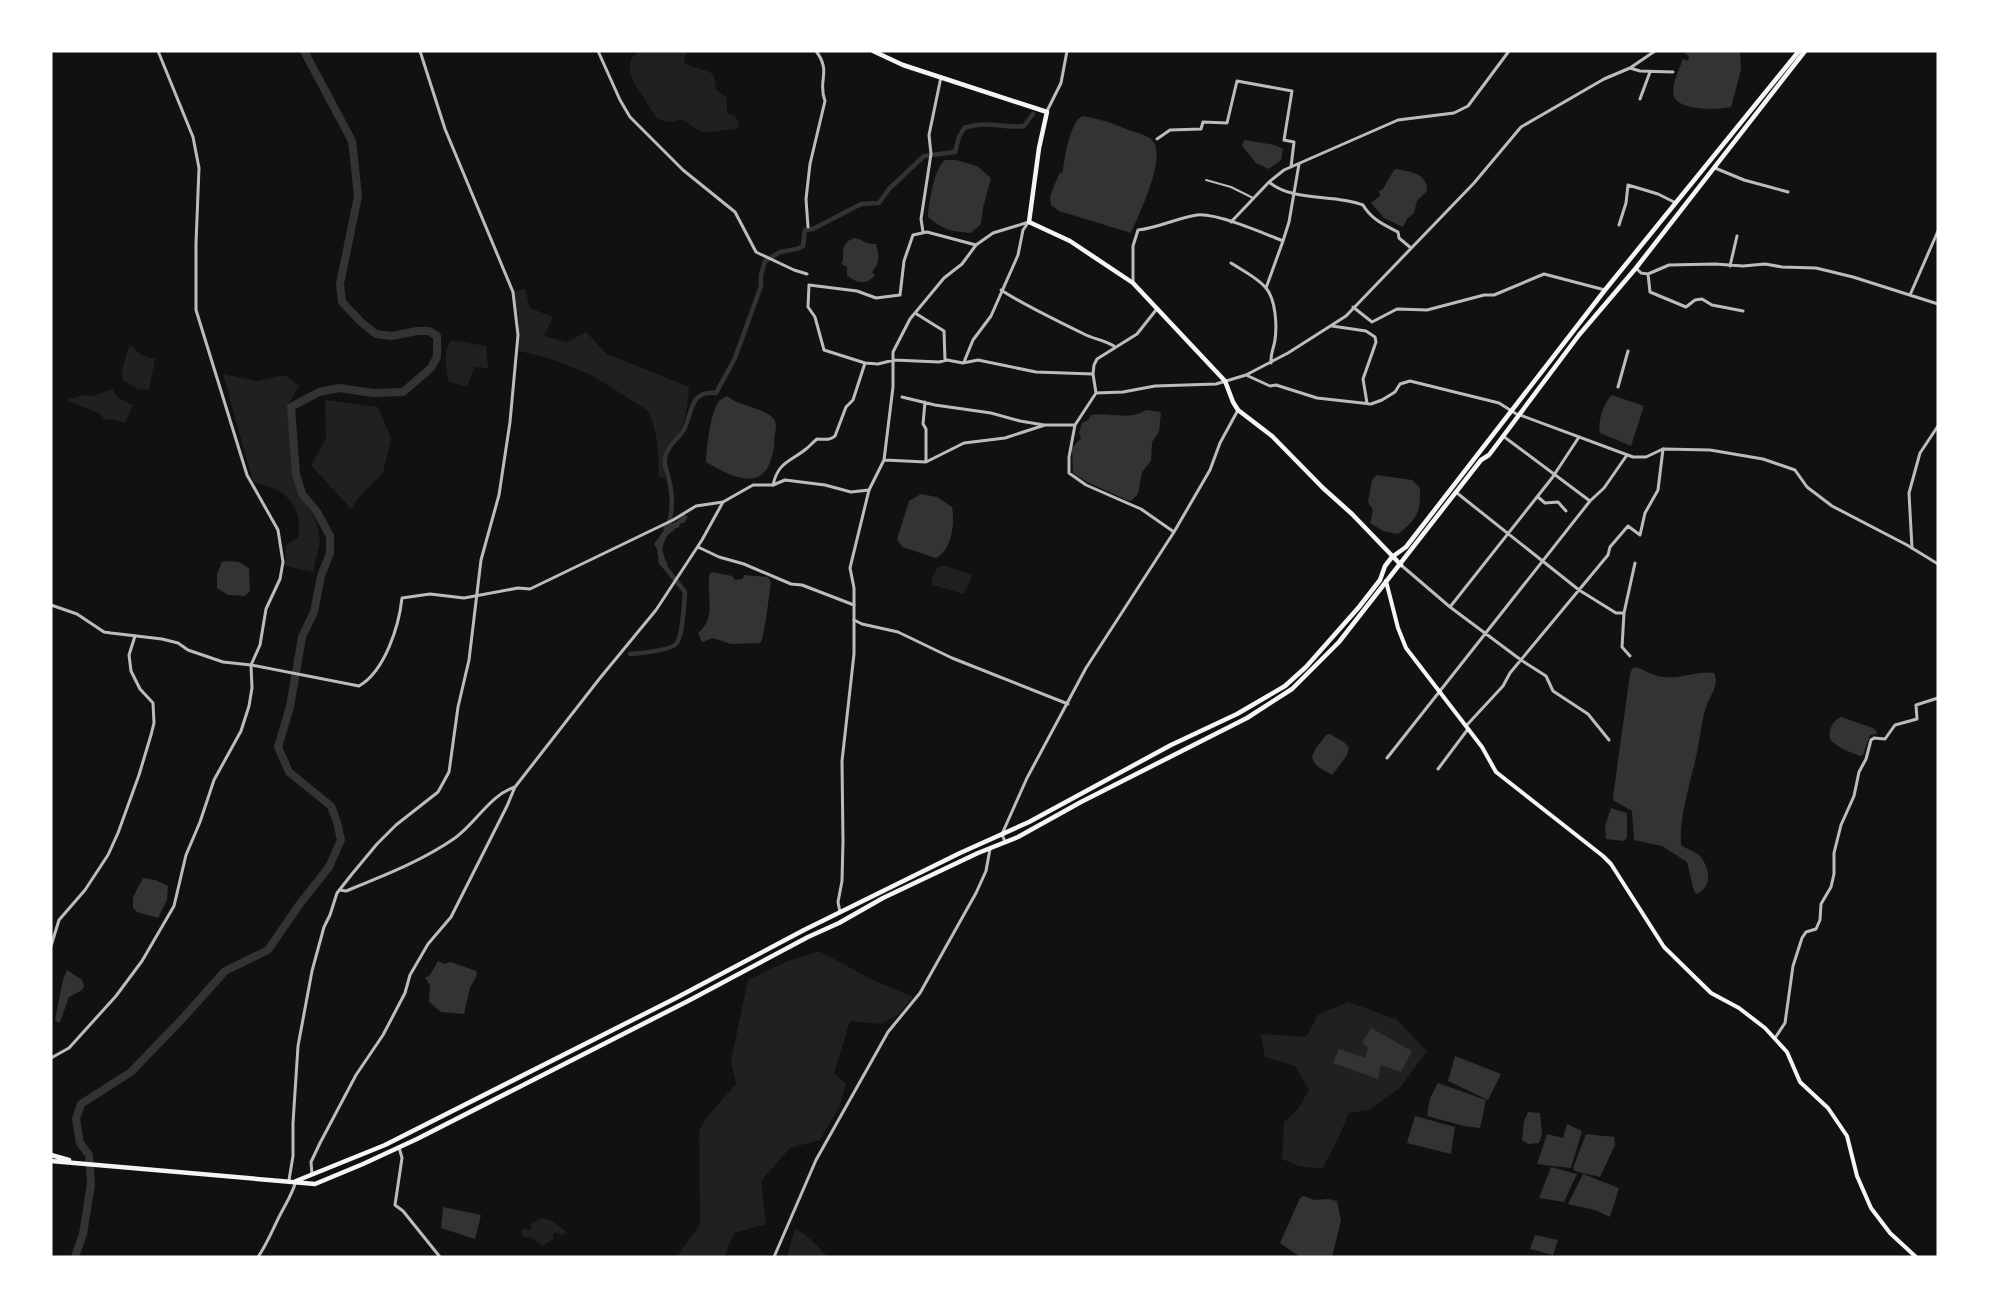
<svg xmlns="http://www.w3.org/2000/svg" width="1989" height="1308" viewBox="0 0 1989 1308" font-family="Mulish,sans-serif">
<rect width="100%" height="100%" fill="#111"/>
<path fill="#202020" d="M639,51H688L685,56L684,63C694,69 705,68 714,75L716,89L727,98V113L734,116L739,122L737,129C732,129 706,133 703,132C695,130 689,123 681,119C675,121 669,123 663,121C654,117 651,110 647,103C639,88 626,78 631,59Z
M525,289L530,308L553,317L544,336L567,342L586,332L607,354L689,387C687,408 686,431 668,444L665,478L659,476C658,455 658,428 647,410L593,376L552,359L519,351V321L514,291Z
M452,340L486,346L488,368L474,367L467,387L448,381C447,368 442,350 452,340Z
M130,344L141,355L155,359L149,390L138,389L123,380L122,369Z
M223,374L257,381L285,375L299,386L288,405L292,473L298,494L315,518L318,528L320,543L313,572L285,566L286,545L298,537C302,520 296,502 280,492C273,487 261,485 253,482Z
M112,389L119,398L133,405L125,423L111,419L105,420L100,414L67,400L83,395L93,396Z
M325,400L378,407L391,438L383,473L359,497L351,509L311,465L326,439Z
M941,566H946L970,574L972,576L964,594L933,585L931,581L937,568Z
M819,951L869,978L913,997L898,1015L880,1024L850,1021L834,1073L846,1084L840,1105L820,1140L790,1148L761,1181L766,1224L734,1233L724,1257H677L700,1224L699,1131L707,1117L736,1084L731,1061L748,980L788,961Z
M1348,1002L1396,1019L1427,1051L1400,1088L1369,1110L1349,1113L1338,1139L1322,1169L1299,1166L1282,1159L1284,1122L1298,1109L1309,1090L1295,1066L1265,1057L1261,1034L1306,1037L1318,1015Z
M542,1218L553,1221L567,1233L562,1235L556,1232L553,1234V1239L543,1246L530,1237H523L521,1234V1230L524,1228L531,1231V1224Z
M795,1229C806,1233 820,1249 828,1257H787Z"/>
<path fill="#333" d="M1686,51H1740L1741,70L1731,107C1719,110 1678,111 1674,96C1671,85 1679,70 1683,59L1688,61L1689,56L1685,54Z
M1082,116C1097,118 1112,123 1126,129C1134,132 1146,134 1152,140C1168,156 1138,216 1131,233L1059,211L1051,205L1050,196L1059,174L1063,172C1064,158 1070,123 1082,116Z
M1244,140L1275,145L1283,149L1281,160L1269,169L1256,163L1242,146Z
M945,160H956L977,166L991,178L983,208L981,224L971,233C953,232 941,229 928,217C928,205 935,166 945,160Z
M1398,169C1413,173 1427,173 1427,191L1417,201L1414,213L1407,219L1403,227L1384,218L1371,203L1380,196L1379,191L1383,189L1394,170Z
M854,238C863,239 866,245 876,244C879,254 880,264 872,272L875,275C867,285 856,284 847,275V267L841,264C847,256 837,244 854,238Z
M1612,395L1644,406L1631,446L1600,433C1597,423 1604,402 1612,395Z
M727,396C741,407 762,407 773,418C779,425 774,433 774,441C775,448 773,452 771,459C761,495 725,473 706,462C706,450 711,410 719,401C721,399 724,398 727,396Z
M1146,410L1161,412L1159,432L1152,442L1151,461L1142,472L1138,494L1131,501L1127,500L1087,482L1073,473L1072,448L1081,438L1079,433L1082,423L1088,420L1091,415C1109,412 1130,421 1146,410Z
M1377,475L1412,480L1420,488C1420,514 1418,518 1398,534L1383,531L1370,523L1373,510L1368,502L1372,480Z
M921,494L937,497L952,507C955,523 952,550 936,558L902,547L897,539L909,501Z
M684,514L688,517L684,523H681L678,528H674L675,530C665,534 662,545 662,556L668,564L664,569L659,564L657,549L654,544L664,530L663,526L676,522Z
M229,561L239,562L249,568L250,591L245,596L228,595L217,588V574L222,562Z
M713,572L732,576L735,580L743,579L744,575L768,577L771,582C769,594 765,637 760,643L731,644L713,638L702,642L698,633C718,617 705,594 710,573Z
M1636,667C1645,670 1654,677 1664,677C1681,679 1699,670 1714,673C1720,685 1710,695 1706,707C1701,723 1700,741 1696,757C1690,785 1679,816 1681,845C1686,849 1694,851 1699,855C1710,867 1713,886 1697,894L1694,891L1687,862L1662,846L1634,840L1632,811L1614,801L1613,797L1630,674L1632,669Z
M1841,717L1873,728L1877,732V734L1870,735L1863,755L1860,756C1850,752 1837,748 1830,739C1828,730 1833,720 1841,717Z
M1330,734L1344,742L1349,748L1346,757L1332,775C1323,769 1315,768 1312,757L1316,748L1326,735Z
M1611,808L1627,813V838L1624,841L1606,839L1605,826Z
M143,878L155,880L168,886L167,900L158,918L137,912L133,908V897Z
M438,961L444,964L451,962L476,971L477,975L470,988L464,1014L441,1012L429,1002L430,985L425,978L430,975Z
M67,970L82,980L84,986L82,990L69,997L60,1022H57L55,1020L63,980Z
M1371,1028L1412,1051L1401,1072L1381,1065L1378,1079L1333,1063L1339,1049L1365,1058L1368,1048L1362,1043Z
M1455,1056L1501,1074L1488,1100L1448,1081Z
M1438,1083L1486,1100L1480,1128L1464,1126L1427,1116L1430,1098Z
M1528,1112L1540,1113L1542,1134L1539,1143L1528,1144L1522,1140L1524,1121Z
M1415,1116L1455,1127L1451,1154L1407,1143Z
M1567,1124L1582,1131L1571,1168L1537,1164L1547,1134L1563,1138Z
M1586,1134L1614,1137L1615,1145L1600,1177L1575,1171L1573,1168Z
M1551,1167L1577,1174L1564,1202L1539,1198Z
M1583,1174L1619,1188L1610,1217L1595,1210L1568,1204Z
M1304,1196L1314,1200L1328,1199L1337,1201L1341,1221L1332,1257H1300L1280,1243L1300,1198Z
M443,1207L481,1215L475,1239L441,1228Z
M1535,1235L1558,1240L1553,1255L1530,1249Z"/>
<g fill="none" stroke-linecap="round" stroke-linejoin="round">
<path stroke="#333" stroke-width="4.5" d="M666,530C674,513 673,494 668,476C667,470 663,463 665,458C667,446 677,440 683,431C693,415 688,390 716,393L735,358L761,286V275L765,261L780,252L797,249L803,246L805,230L813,229L861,204L879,203L889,189L924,156L955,152L959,137L964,128C989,120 1002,129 1024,126L1033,114
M630,654C640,653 669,651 676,644C683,637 684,603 685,592L665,567L660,550"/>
<path stroke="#333" stroke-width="8" d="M75,1257L83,1234L91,1184L89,1155L80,1143L76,1119L81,1104L131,1072L184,1017L225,971L268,950L299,905L329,867L341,840L337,822L331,806L289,772L278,747L290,707L302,637L314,612L321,576L330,553V536L317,512L302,494L296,474L291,407L319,392L339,388L373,393L403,392L431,368L437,357V336L429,331H417L392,336L376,334L361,322L342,302L340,284L358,196L352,141L304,51"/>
<path stroke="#bcbcbc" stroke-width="2" d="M1206,180L1231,187L1253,198"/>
<path stroke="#bcbcbc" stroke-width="3" d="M598,51L620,100L630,117L683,170L735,212L756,252L794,270L807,274
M1630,68L1640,71L1673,72
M1640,99L1650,72
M1157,139L1170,130L1201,129L1203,122L1227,123L1237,81L1292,91L1284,140L1294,142L1291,167
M1715,168L1744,180L1788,192
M1269,182C1295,203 1333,193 1363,205C1371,219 1384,225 1398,232L1399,238L1411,248
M1231,222L1269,182L1284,170L1398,120L1454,113L1468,106L1509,51
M1619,225L1626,203L1628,185L1658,194L1676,203
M808,227L806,199L810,164L825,101C817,81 832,72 816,51
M923,232L921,219L931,154L929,135L941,77
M1283,241L1289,222L1299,164
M1231,263C1242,270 1258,278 1266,288C1276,300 1277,326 1275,340C1274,348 1270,354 1271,363
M1730,266L1737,236
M1636,268L1641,273L1648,274L1669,265L1715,264L1743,266L1765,264L1782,267L1816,268L1853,277L1938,304
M1648,274L1650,292L1686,307L1695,300L1702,299L1712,305L1743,311
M1133,283V246L1138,230C1158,228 1177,218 1197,215C1217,213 1263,233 1283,241L1266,288
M1001,290C1027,307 1056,320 1084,334C1094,339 1104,340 1114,346
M1910,295L1938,231
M1353,307L1372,322L1397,309L1427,310L1484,295H1494L1544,274L1605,290
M915,313L944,331L945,360
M1332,326L1366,331L1375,337L1376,342L1363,379L1367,403
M964,362L973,340L991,316L1018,255L1023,230L1028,223
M865,363L824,350L815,317L808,307L809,285L857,291L876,298L900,295L904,261L913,235L927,232L976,245
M1246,375L1270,386L1276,385L1317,398L1371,404L1382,400L1395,392L1400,384L1410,381L1499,403L1518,415
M1618,387L1628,351
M1096,393L1123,392L1155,386L1216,384L1246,375L1288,353L1346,316L1474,183L1521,127L1604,79L1630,68L1655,51
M902,397L935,405L991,413L1020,421L1044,425
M925,402L923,424L926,429V462
M1075,425L1069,457V473L1086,485L1141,509L1174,532
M1503,436L1590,501L1604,488L1627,455
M884,460L926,462L964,443L1005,438L1045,425H1075L1096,393L1093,374
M773,485C778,462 790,462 806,449C810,446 813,442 817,439C823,439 830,441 835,436L846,407L853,400L865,363L878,364L894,360L939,362L947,360L963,363L978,360L1036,372L1093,374L1094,365L1097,359L1137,334L1156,310
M869,490L884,460L893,387V352L910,319L944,278L962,264L976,245L993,233L1029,222
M1457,493L1579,590L1616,613H1624L1635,563
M1538,497L1545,503L1558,502L1566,511
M698,547L719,557L744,564L791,584L802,585L854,605
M1912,548L1909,493L1920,453L1938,426
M1401,565L1450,607L1521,660L1546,676L1553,691L1588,714L1609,740
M1450,607L1552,478L1579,437
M1624,613L1622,647L1630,656
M854,620L862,624L898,632L952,658L1068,704
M1466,726L1503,686L1510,673L1608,555L1610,547L1628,526L1640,535L1645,513L1658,490L1663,449
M1387,758L1590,501
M1438,769L1468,729
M1005,842L1002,834L1027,778L1086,668L1174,532L1210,470L1220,443L1238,410
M340,890L346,891C383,876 422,861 455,838C476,823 490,795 515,787
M51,946L59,920L85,890L108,855L118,833L139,775L151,735L154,723L153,703L140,689L131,671L129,655L135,636
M1775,1038L1785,1023L1793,966L1802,938L1806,932L1816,929L1820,920L1821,904L1831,887L1834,874V853L1841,825L1854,796L1859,772L1866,759L1871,740L1874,738L1885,739L1895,725L1917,719L1916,705L1938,698
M51,1058L69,1048L116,996L142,961L174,906L186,855L200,822L214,780L241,731L249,706L252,688L251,665L260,645L266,609L280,579L283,562L278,530L247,475L196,310V243L199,168L193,137L158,51
M399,1147L402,1158L395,1205L403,1211L440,1257
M312,1174L311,1162L320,1143L356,1075L383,1035L405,993L410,975L428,944L451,917L507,806L515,787L600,678L656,610L702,540L723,502
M289,1180L293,1156V1123L298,1046L312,971L324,927L330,915L337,893L352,874L377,844L396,825L438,792L449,772L458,707L469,660L481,560L499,495L510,422L518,335L513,292L445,129L420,51
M258,1257C267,1244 272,1231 279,1217C285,1205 292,1195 296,1181
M774,1257L816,1160L888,1032L920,993L976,893L986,871L990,849"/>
<path stroke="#bcbcbc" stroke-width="3" d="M1047,111L1061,83L1067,51
M1520,415L1633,457H1646L1663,449L1710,450L1763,459L1795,470L1807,487L1832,506L1907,545L1938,564
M51,605L77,614L104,632L111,633L162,639L178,643L188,650L223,662L251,665L359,686C385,671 399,626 402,598L430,594L464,598L518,588L530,589L673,520L696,506L723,502L753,485H773L785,480L825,485L851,492L869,490L850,568L854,588V654L842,761L843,841L842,881L838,902L840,912"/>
<path stroke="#f5f5f5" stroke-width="4" d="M1386,581L1398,628L1406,648L1482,747L1496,772L1603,856L1611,864L1664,947L1711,993L1739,1008L1765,1028L1787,1052L1800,1082L1828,1108L1847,1136L1857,1176L1871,1208L1890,1233L1916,1257"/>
<path stroke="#f5f5f5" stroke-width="4.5" d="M873,51L903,65L1047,112L1039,148L1029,222L1070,241L1133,283L1225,381L1233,402L1238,410L1272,436L1323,488L1352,514L1401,565"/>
<path stroke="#f5f5f5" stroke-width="4.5" d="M51,1155L69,1160
M51,1161L315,1184L363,1164L417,1139L690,1000L808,937L839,923L883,898L978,853L1018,837L1081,802L1247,718L1292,689L1339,642L1481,460L1489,455L1579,335L1636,268L1805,51
M296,1181L385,1145L676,998L804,930L960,853L1029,822L1171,745L1237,714L1285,686L1306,667L1359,607L1380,580L1385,566L1392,557L1406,547L1605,290L1799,51"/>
</g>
<rect width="1989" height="1308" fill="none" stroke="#ffffff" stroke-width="105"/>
</svg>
